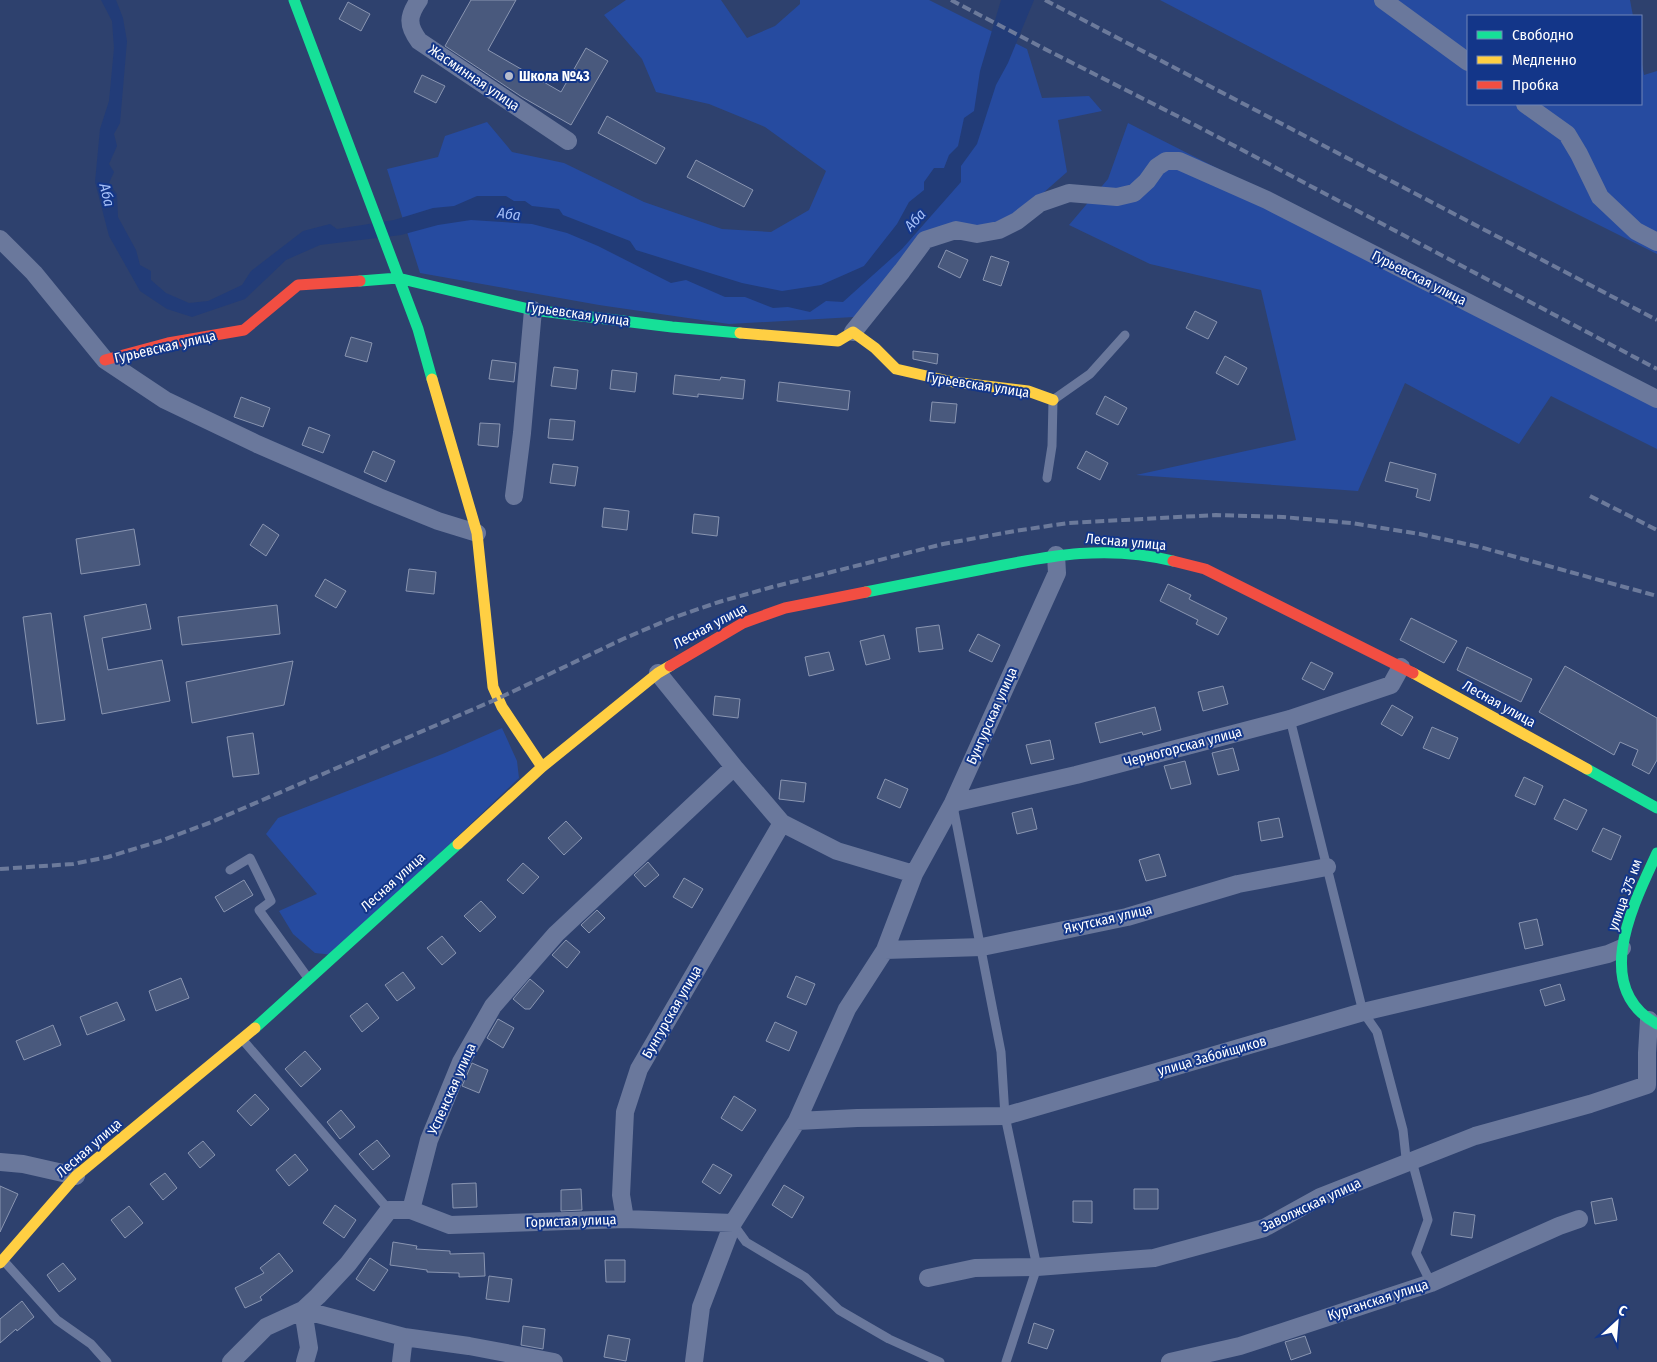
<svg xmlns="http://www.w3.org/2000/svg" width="1657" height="1362" viewBox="0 0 1657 1362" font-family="'Fira Sans Condensed',sans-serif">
<rect width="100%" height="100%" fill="#2e416e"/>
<path fill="#264ba0" d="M626,0H721L747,38L775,26L800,4V0H929L1027,49L1042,98L1089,96L1102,111L1058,120L1067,172L1034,201L990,234L943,227L854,317L729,324L599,305L420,273L387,169L438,157L445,136L487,122L512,152L564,163L644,202L722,229L771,232L809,210L826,171L765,127L709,104L656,92L642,59L604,15Z
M1160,0H1630L1633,16H1468V104H1641V59L1644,75L1657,71V254L1405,128Z
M1128,123L1657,391V449L1551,396L1519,444L1405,383L1358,491L1136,475L1296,440L1261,290L1150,264L1069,225L1108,179Z
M502,728L517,761L519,778L333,955L315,953L293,934L279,911L317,894L266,834L278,818L445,753Z"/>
<path fill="#223c78" d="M101,0H116L123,18L127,41L120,123L114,134L117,146L109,164L114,172L109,183L117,194L118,217L136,250L140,265L151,271V280L166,293L189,303L208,301L242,285L251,271L303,231L330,224L337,229L394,220L433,208L454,206L477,196H506L514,201H525L532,206L559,209L563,215L630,241L636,250L742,283L782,291L821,285L864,266L897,224L909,202L924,190V182L934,168H944L949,155L958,146L964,118L974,111L980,71L1001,0H1034L1008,63L996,85L977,144L961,166V182L902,249L843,302L826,301L810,312L788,307L773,308L745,297H725L686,280L671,283L598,246L567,233L532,224L471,220L438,225L401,235L320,245L286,260L245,299L192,317L167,309L140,291L109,236L95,182L100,129L109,101L114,48L112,21Z"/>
<path fill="#49597d" stroke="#8995b1" d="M471,0H516L488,50L561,92L586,48L608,61L571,125L522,97L445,46Z
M348,2L370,14L361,31L339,19Z
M422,75L445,86L436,103L414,92Z
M607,116L665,148L656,164L598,133Z
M696,160L753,190L744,207L687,177Z
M946,250L968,260L960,278L938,267Z
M991,256L1009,262L1001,286L983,280Z
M1195,311L1217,322L1208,339L1186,328Z
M351,337L372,343L367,362L345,356Z
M913,351L938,354L937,364L913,359Z
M1225,356L1247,368L1238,385L1216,373Z
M492,360L516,363L514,382L489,379Z
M554,367L578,370L576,389L551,386Z
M612,370L637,373L635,392L610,389Z
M675,375L720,380L721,377L745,380L743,399L698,394V397L673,394Z
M779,382L850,391L848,410L777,401Z
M1105,396L1127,408L1118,425L1096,414Z
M241,397L270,408L263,427L234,417Z
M932,402L957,404L955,423L930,421Z
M550,419L575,421L573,440L548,438Z
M480,423L500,424L498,447L478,445Z
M309,427L330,435L323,453L302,445Z
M373,451L395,461L386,482L364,472Z
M1086,451L1108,463L1100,480L1077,468Z
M1390,462L1436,474L1430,501L1416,497L1418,489L1385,481Z
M553,464L578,467L575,486L550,483Z
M604,508L629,511L627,530L602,527Z
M694,514L719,517L717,536L692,533Z
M263,524L279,535L266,556L250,545Z
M134,529L140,565L81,574L76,539Z
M409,569L436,572L434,594L406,591Z
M325,579L346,591L336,608L315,596Z
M1168,584L1191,595L1189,599L1227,618L1218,635L1196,624L1198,620L1160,601Z
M146,604L151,629L102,638L108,670L162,660L170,701L102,714L84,616Z
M277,605L280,634L182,645L178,617Z
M51,613L65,720L37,724L23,617Z
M1411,618L1457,641L1444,663L1400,640Z
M939,625L943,649L919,652L916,628Z
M978,634L1000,645L992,662L969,651Z
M884,635L890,659L866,665L860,641Z
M1467,647L1532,679L1521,702L1457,670Z
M829,652L834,670L809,676L805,657Z
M293,661L284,705L192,723L186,682Z
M1311,662L1333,673L1324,690L1302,679Z
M1565,666L1657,718V760L1649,774L1632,765L1638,750L1620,742L1614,755L1539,712Z
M1223,686L1228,704L1203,711L1198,692Z
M715,696L740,699L738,718L713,715Z
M1392,705L1413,717L1402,736L1381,724Z
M1155,707L1161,730L1143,735L1142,732L1100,743L1095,723Z
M1432,727L1458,738L1449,759L1423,748Z
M253,733L259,774L233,777L227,737Z
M1050,740L1054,759L1031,764L1026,745Z
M1233,748L1239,770L1218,775L1212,753Z
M1185,761L1191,784L1171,789L1164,766Z
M1524,777L1543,786L1535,805L1515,796Z
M885,779L908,789L900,808L877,798Z
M781,780L806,783L804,802L779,799Z
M1564,799L1587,810L1577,830L1554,819Z
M1032,808L1037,829L1017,834L1012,813Z
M1279,818L1283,837L1261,841L1258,822Z
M566,821L582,838L564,855L548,838Z
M1603,828L1621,836L1611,860L1592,851Z
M1159,854L1166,876L1146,881L1139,860Z
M648,862L659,875L645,887L634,875Z
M523,863L539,877L523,894L507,880Z
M684,878L703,889L692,908L673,897Z
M244,880L253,895L224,912L215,897Z
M481,901L496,917L480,932L464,916Z
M597,910L605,918L589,933L581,925Z
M1537,919L1543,945L1525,949L1519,923Z
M442,936L456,953L442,965L427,948Z
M566,940L580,952L567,968L552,955Z
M403,972L415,988L397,1001L385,985Z
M796,976L815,984L806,1005L787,997Z
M181,978L189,998L156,1011L149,991Z
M530,979L544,991L530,1009H525L513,999Z
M1560,984L1565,1000L1545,1006L1540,990Z
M117,1002L125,1020L87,1035L80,1017Z
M367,1003L379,1018L362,1032L350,1016Z
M498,1019L514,1028L503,1048L487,1038Z
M775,1022L797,1032L789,1051L766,1041Z
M53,1025L61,1045L24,1060L16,1041Z
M305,1051L321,1069L301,1087L285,1069Z
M472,1063L488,1070L479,1093L462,1086Z
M255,1094L269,1109L251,1126L237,1111Z
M734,1096L756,1110L742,1131L721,1118Z
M341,1110L355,1127L340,1139L327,1122Z
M377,1140L390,1156L373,1170L359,1154Z
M203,1141L215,1155L200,1168L188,1153Z
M295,1154L308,1170L289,1186L276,1170Z
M713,1164L732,1175L720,1194L702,1182Z
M165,1173L177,1188L163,1200L150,1184Z
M476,1183L477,1207L453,1208L452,1184Z
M784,1185L804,1197L792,1218L772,1205Z
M0,1186L18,1194L0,1232Z
M581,1189L582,1210L561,1211V1190Z
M1134,1189H1158V1209H1134Z
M1612,1198L1617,1220L1595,1224L1591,1202Z
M1073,1201H1092V1223L1073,1222Z
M335,1205L356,1220L344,1238L323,1223Z
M129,1206L143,1223L125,1238L111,1220Z
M1454,1212L1475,1215L1472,1238L1451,1235Z
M393,1242L417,1246L416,1249L450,1251V1254L484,1253L485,1276L459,1277V1273L427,1272V1270L390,1265Z
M279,1253L293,1271L260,1297L262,1300L245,1308L235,1288L264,1273L260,1268Z
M370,1258L388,1270L374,1291L356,1279Z
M605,1260H625V1282H606Z
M63,1263L76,1279L59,1292L47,1275Z
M489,1276L512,1279L509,1302L486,1299Z
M22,1301L34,1317L17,1331L16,1329L0,1343V1319Z
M1034,1323L1054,1330L1047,1349L1028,1343Z
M523,1326L545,1329L543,1349L521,1345Z
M608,1335L630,1339L626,1361L604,1357Z
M1305,1336L1311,1353L1291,1360L1285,1342Z"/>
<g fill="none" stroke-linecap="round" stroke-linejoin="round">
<path stroke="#6a789c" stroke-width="9" d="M1047,478L1052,446L1053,400L1090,374L1125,335
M1290,719L1363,1012L1377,1032L1403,1130L1406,1158L1412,1161L1428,1220L1416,1253L1431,1283
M953,806L1001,1052L1005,1116L1037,1267L1006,1362
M230,870L250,858L271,901L259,910L308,978
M242,1039L389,1210
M733,1224L746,1242L805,1277L839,1310L889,1339L940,1362
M3,1260L57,1320L91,1344L107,1362"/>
<path stroke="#6a789c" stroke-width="18" d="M419,0C408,16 407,25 419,41L568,141
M1383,0L1468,62
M1525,104L1567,134L1579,154L1600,197L1636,231L1657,242
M0,239L34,273L105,360L165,400L257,444L379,497L438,521L477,533
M853,332L902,271L925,240L956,230L977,234L999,230L1017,221L1040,203L1069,193L1117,197L1134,193L1147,181L1157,167L1166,161H1179L1267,200L1657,399
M514,496L522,433L533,310
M658,673L734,767L782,823L837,851L914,874
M953,803L1076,775L1290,719L1391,685L1401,667
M885,950L982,947L1127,917L1238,884L1327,867
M797,1121L857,1118L1005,1116L1363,1012L1608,954L1622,948
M0,1162L23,1164L76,1176
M411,1210L450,1225L625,1219L733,1223
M625,1219L621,1195L625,1112L639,1069L782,823
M928,1278L975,1268L1037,1267L1154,1258L1264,1228L1320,1197L1475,1136L1590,1104L1647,1085V1053L1649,1020
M231,1362L266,1327L303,1310L318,1296L348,1264L389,1210H411L429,1140L461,1062L493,1006L556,934L734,767
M305,1362L309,1348L303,1310L404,1337L469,1346L554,1362
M401,1362L404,1337
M694,1362L701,1307L733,1223L797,1121L847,1009L885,950L914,874L953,803L1057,573L1056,555
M1170,1362L1240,1346L1431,1283L1559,1226L1579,1219"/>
<path stroke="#16e098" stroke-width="11" d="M294,0L418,329L432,379
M360,281L398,278L533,310L672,327L740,333
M866,592C905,584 944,577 983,569C1049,556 1106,544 1173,561
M1587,769L1657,808
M1657,853C1634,903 1590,987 1657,1024
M255,1028L458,844"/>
<path stroke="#ffcf43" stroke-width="11" d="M740,333L838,341L853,332L875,348L896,369L953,382L1028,391L1053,400
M432,379L477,533L493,687L502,707L542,767
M1413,673L1587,769
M458,844L542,767L658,673L670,666
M0,1263L76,1176L255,1028"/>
<path stroke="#f24e42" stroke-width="11" d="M105,360L168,343L244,330L298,285L360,281
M1173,561L1205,569L1413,673
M670,666L743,623L785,608L866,592"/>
<path stroke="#6c7a9b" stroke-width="4" stroke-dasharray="9 4" stroke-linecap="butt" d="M951,0L1043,48L1195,125L1657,369
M1045,0L1657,320
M1590,496L1657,530
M0,869L73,864L108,857L160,841L209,823L497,699L623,639L672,618L719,602L772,587L943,544L1015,531L1068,523L1216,515L1283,517L1351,523L1420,534L1480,547L1657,596"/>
</g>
<circle fill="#b6bccc" stroke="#133689" stroke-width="2" cx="509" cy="76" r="5"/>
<g text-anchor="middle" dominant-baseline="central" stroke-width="4" stroke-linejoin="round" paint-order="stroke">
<g font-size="14" font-weight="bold" fill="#fff" stroke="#133689" text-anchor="start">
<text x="519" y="76">Школа №43</text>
</g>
<g font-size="14" fill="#fff" stroke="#133689">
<text transform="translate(474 78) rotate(34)">Жасминная улица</text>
<text transform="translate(1419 278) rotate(27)">Гурьевская улица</text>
<text transform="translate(578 314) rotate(8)">Гурьевская улица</text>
<text transform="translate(165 347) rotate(-13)">Гурьевская улица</text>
<text transform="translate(978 385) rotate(9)">Гурьевская улица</text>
<text transform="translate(1126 542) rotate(5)">Лесная улица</text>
<text transform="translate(710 626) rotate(-28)">Лесная улица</text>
<text transform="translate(1499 704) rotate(29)">Лесная улица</text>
<text transform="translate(992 716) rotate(-66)">Бунгурская улица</text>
<text transform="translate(1183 747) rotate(-15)">Черногорская улица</text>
<text transform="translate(393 882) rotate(-42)">Лесная улица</text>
<text transform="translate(1625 895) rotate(-70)">улица 375 км</text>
<text transform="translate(1108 919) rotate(-13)">Якутская улица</text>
<text transform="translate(672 1012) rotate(-60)">Бунгурская улица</text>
<text transform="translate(1212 1056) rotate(-16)">улица Забойщиков</text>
<text transform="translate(452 1089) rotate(-66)">Успенская улица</text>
<text transform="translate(89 1148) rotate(-41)">Лесная улица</text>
<text transform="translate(1311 1205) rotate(-25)">Заволжская улица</text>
<text transform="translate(571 1221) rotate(-2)">Гористая улица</text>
<text transform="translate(1378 1300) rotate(-18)">Курганская улица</text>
</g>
<g font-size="15" font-style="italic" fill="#a5bff7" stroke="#133689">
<text transform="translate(107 195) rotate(76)">Аба</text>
<text transform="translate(509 214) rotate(7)">Аба</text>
<text transform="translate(915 220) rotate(-47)">Аба</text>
</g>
</g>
<rect x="1467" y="15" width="175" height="90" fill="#133689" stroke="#7186b8"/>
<rect x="1477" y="31" width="25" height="8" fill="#16e098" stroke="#7186b8"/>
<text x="1512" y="40" font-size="15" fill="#ffffff">Свободно</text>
<rect x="1477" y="56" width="25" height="8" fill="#ffcf43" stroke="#7186b8"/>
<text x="1512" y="65" font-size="15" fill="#ffffff">Медленно</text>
<rect x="1477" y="81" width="25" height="8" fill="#f24e42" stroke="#7186b8"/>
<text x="1512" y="90" font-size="15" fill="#ffffff">Пробка</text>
<g transform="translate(1617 1322) rotate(26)" stroke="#133689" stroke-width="4" paint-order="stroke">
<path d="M0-4L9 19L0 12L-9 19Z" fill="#ffffff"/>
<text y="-8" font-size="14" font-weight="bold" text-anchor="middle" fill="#ffffff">С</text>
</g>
</svg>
